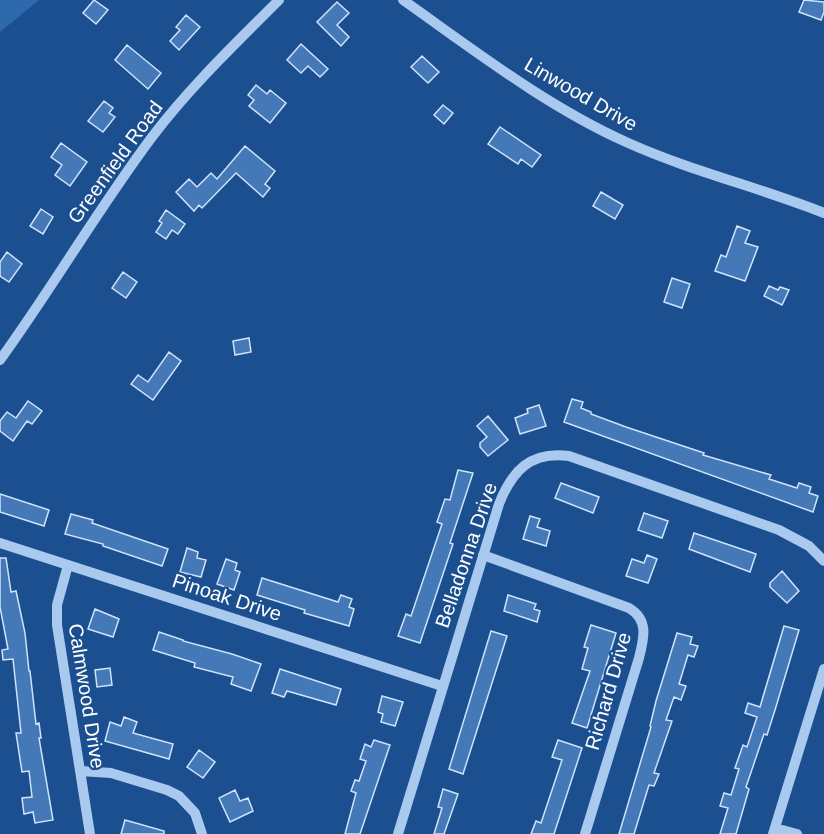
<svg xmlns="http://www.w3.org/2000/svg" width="824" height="834" viewBox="0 0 824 834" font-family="Arial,sans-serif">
<rect width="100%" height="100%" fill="#1b4f8f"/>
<path fill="#2e69ad" d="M0,0H39L0,32Z"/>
<path fill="#4478b7" stroke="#cfe3fa" stroke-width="1.5" d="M94,0L108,10L96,24L83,13Z
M804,0L824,2V12L821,20L799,12Z
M337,2L349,13L337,25L349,37L341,46L317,22Z
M186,15L200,27L179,50L170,41L180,30L176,27Z
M301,44L328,69L320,77L308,66L301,73L287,60Z
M127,45L161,73L148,89L115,60Z
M422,56L439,72L428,83L411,67Z
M256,85L267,94L270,90L286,103L270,123L249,106L254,100L248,95Z
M104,101L113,108L109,113L115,117L103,132L88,121Z
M443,105L453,113L444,124L434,115Z
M500,127L541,155L532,167L521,159L518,164L488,144Z
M61,143L87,162L70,186L55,175L62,165L51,157Z
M245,146L275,171L265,184L270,188L263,197L236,173L202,208L199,205L194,211L176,192L189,179L197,187L211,173L217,179Z
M601,192L623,205L615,219L593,206Z
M41,209L53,217L43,234L30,226Z
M166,210L185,224L178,234L172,230L166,239L156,232L162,223L159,221Z
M737,226L750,231L745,243L758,247L745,281L715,271L721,255L726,257Z
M7,252L22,264L9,282L0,276V262Z
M123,272L137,282L126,298L112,288Z
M672,278L690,284L682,308L664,302Z
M769,286L778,290L780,287L789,290L782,305L764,296Z
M249,338L251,352L235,355L233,341Z
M169,352L181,361L153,400L131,384L138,375L148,382Z
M572,399L583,402L581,408L591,412V414L626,427L704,453L703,455L771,475L769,479L797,488L799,483L811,487L809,493L818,496L813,512L564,422Z
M28,401L42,411L32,424L27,421L13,441L0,431V421L7,412L16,418Z
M539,405L546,426L520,434L515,418L528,413L527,409Z
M488,416L508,440L488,456L480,447V443L487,437L477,426Z
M458,470L473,473L450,543L453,544L420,643L398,636L406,614L411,616L442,524L437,522L445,499L450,500Z
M561,483L599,497L593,513L555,498Z
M0,494L49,510L44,526L0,512Z
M644,513L668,521L662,538L638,530Z
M71,514L93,520L92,523L168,549L162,566L103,546V544L65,534Z
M530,516L540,519L537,527L550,531L546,546L523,539Z
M694,533L756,554L750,572L689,549Z
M187,548L198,552L197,558L206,560L201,577L180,572Z
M647,555L657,559L648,583L626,576L632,559L644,563Z
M0,558H6L11,592L16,591L25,633L29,671H30L36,724L39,723L41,738H39L53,820L35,823L33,812L24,814L22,798L32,797L29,771L22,772L16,733H21L13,659L3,660L2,650L8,649L0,607Z
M226,559L237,563L235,570L240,572L234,590L217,584Z
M782,571L799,591L787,603L770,587V583Z
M262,578L338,602L341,595L352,599L349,607L354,609L349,626L304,613L305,610L257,595Z
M508,595L536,604L534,609L540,611L537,622L504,611Z
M95,609L119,619L113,637L88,629Z
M591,625L616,633L587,728L572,723L590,671L582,669L588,648L584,647Z
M784,626L799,630L775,710L767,735L764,734L746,787L749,789L736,834H720L728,808L720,806L724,793L731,795L739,769L735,768L743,745L747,747L757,717L745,713L748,703L760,707Z
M491,631L507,636L463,774L449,769Z
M159,632L183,640V641L232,654L261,664L251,691L231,684L233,677L194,667L195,663L153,650Z
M677,633L692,637L690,644L698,646L694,657L688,655L679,684L686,686L681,700L674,697L666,720L672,721L654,773L659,774L654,786L649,785L634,834H619L651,727L650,726L656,701Z
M110,668L112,685L97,687L95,670Z
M280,669L341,689L336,705L287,691L284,697L272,693Z
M382,696L403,702L395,726L381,722L383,714L378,712Z
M124,717L137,722L133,733L173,744L169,759L105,741L110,722L121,726Z
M374,740L390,745L360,834H345L356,793L351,791L355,780L359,781L366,761L360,759L365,744L371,747Z
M558,740L582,748L554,834H531L536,821L541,823L562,760L552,757Z
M199,750L215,762L203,778L187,767Z
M443,789L458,794L444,834H434L442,808L438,807Z
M235,790L240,801L248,798L253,811L230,822L219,798Z
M125,820L164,831V834H121Z"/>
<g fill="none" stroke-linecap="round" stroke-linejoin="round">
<path stroke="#a9c9ee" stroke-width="10" d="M403,0C474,50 546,106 626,142C690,171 759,187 824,213
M0,360C53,287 98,209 152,137C189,88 235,44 279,0
M0,543L442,686
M483,555L629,608C649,620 644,638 639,658L585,834
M68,565L57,605V625L90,834
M81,771L111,773L167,790L179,796L195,813L202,834
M775,828L797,834
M398,834L499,504C512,471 530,451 569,456L779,530L809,546L824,561
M773,834L824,669"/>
</g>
<g text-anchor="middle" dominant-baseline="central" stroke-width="4.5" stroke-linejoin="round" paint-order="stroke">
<g font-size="20" fill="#fff" stroke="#1b4f8f">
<text transform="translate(581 94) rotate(30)">Linwood Drive</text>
<text transform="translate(115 162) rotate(-54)">Greenfield Road</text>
<text transform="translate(466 555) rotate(-71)">Belladonna Drive</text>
<text transform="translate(227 597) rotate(18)">Pinoak Drive</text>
<text transform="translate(608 691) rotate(-74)">Richard Drive</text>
<text transform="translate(87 696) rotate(81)">Calmwood Drive</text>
</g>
</g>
</svg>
